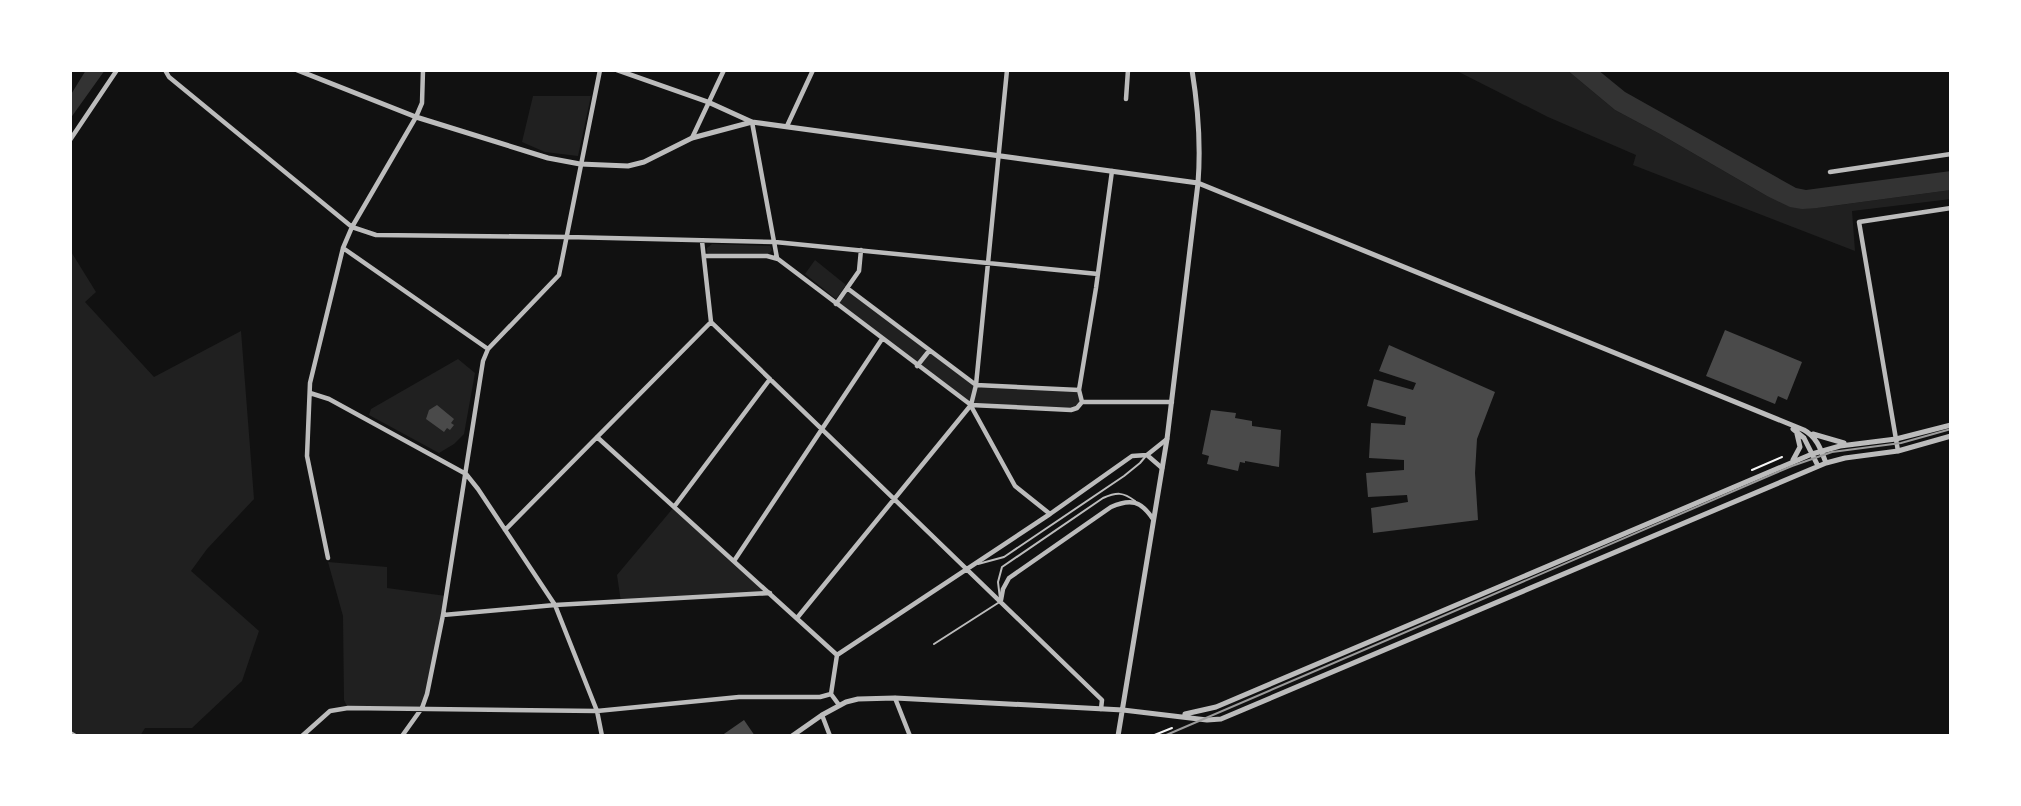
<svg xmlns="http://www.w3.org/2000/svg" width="2021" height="806" viewBox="0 0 2021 806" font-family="Rubik,sans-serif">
<rect width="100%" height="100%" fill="#111"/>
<path fill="#202020" d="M1455,70H1567L1615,110L1660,134L1767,196L1817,208L1951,190V199L1852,211L1855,251L1633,165L1636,155L1548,117Z
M533,96H591L578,156L545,152L522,142Z
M712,244L770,246L772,250L769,254H709L707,252V248Z
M70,250L96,292L85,302L154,377L241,331L254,499L207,549L191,571L259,631L242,681L192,728H145L140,736H75L70,733Z
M815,260L846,285L836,299L805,274Z
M847,288L976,385L1079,390L1082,402L1077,408L971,405L836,304Z
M458,359L475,373L464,434L454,444L439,453L369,415L371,409Z
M674,507L770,593L621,602L617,575Z
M328,562L387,567V588L446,596L422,708H348L344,700L343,616Z"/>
<path fill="#333" d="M86,70H105L70,119V96Z
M1567,70H1598L1625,92L1796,188L1806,190L1821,188L1951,171V190L1817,208L1802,209L1790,207L1767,196L1660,134L1615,110Z"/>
<path fill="#4a4a4a" d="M1725,330L1802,362L1787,400L1778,396L1775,404L1706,376Z
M1389,345L1495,392L1477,439L1475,473L1478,520L1373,533L1371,508L1408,502L1407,495L1368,497L1366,473L1404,470V460L1369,458L1371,423L1405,425L1406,417L1367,406L1374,379L1413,390L1416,383L1379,371Z
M437,405L454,419L451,423L454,425L450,430L447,428L444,432L426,419L429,410Z
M1211,410L1236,413L1235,418L1252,421V426L1281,430L1279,467L1245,461V463L1240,462L1238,471L1207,464L1209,456L1202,454Z
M744,720L755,736H721Z"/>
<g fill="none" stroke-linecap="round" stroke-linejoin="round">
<path stroke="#f5f5f5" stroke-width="2" d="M1752,470L1782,457
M1152,736L1172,728"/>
<path stroke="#bcbcbc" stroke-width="2" d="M978,564L1004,557L1124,476L1140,463L1145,457
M1000,599L998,582L1002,567L1103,498C1117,492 1123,492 1135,501
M934,644L998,603"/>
<path stroke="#bcbcbc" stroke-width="4.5" d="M165,70L169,77L352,227L376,235L568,237L775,242L1098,274
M1126,99L1128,70
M752,122L777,258
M787,126L813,70
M692,138L724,70
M70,140L117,70
M1830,172L1951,154
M702,241L711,322L1102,700L1101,709
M343,248L488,349
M704,256H767L778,259L971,405L1071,410L1077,408L1082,402H1172
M847,288L976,385L1079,390L1082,402
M836,304L859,271L861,250
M917,366L929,351
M1079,390L1096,288L1112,171
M310,393L329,399L466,474L478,489L555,605L597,711L602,736
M971,406L1015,486L1050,514
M597,437L837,655
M1898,451L1859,222L1951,208
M1147,455L1162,468
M674,507L770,379
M505,530L711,322
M328,558L307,456L310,383L343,248L352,227L416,117L422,103L423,70
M734,561L882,339
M1001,600L1003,589L1009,578L1111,507C1131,498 1141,501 1153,519
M443,615L555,605L770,593
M797,618L971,405L976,385L1007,70
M831,694L837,655L1050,514L1132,456L1147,455L1167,439
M895,698L910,736
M822,715L830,736
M70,733L75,736
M302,736L330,711L348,708L597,711L739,697H820L831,694L839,705
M402,736L422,708L427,694L443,615L483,361L488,349L559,275L600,70"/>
<path stroke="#bcbcbc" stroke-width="5" d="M297,70L416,117L548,158L580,164L628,166L644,162L692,138L752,122L1198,183L1804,430C1817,437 1821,450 1826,463
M617,70L708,102L752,122
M1793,429L1804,438L1818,466
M1813,434L1844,443
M1793,460L1800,447L1797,434
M1185,714L1216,707L1812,454L1840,446L1896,439L1951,425
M792,736L822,715L846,702L858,699L895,698L1123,710L1207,720L1221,719L1826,463L1845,458L1898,451L1951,436
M1118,736L1167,439L1198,183C1201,145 1198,107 1192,70"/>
<path stroke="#9a9a9a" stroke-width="2" d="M1164,736L1792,466L1832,452L1901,443L1951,429"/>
</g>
<rect width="2021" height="806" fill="none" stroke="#ffffff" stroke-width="144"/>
</svg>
